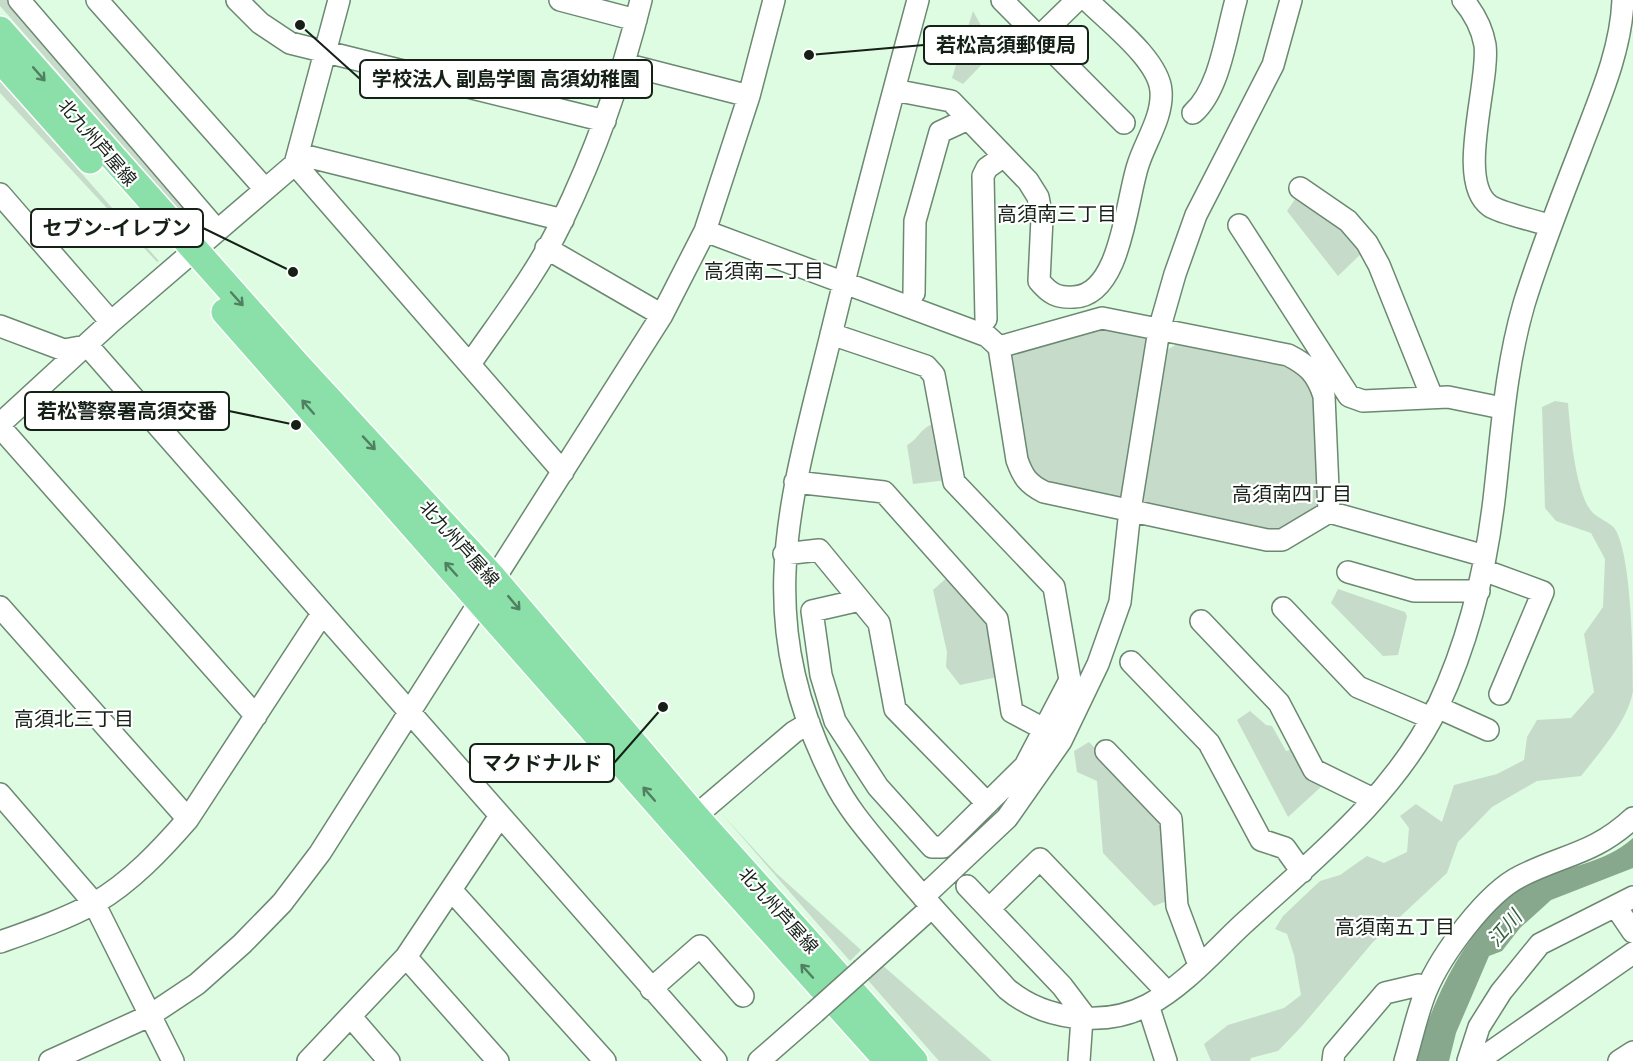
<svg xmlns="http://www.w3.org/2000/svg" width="1633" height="1061" viewBox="0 0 1633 1061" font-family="Manrope,'Noto Sans JP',sans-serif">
<rect width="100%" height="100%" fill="#ddfce2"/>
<path fill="#c7dbca" d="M0,0H14L202,222L195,228L0,6Z
M973,11L995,51L963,84L952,78Z
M0,81L159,261L157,262L0,93Z
M1299,193L1346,233L1363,252L1338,276L1287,211Z
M1103,321L1156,333L1129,507L1031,482L1007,360L1015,346Z
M1186,339L1287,359L1318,386L1319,500L1315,510L1279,537L1136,509L1158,355Z
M1555,401L1568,403C1570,428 1575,495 1593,513C1599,519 1610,522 1615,529C1632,556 1633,659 1633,691C1628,721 1599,753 1581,776L1537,781L1492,807L1458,842L1447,873L1373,942L1302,1026L1278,1051L1251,1058L1250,1061H1211L1204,1044L1228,1025L1284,1008L1301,995L1294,955L1287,934L1275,929L1283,916L1320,881L1340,875L1367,856L1384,863L1407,852L1409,828L1400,816L1416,804L1442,822L1454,785L1497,774L1524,760L1527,737L1537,720L1571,718L1594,692L1584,634L1603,607L1605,559L1591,533L1556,521L1545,508L1542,407Z
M936,423L947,480L913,484L907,445C920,438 919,428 936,423Z
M951,574L992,620L1002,676L960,685L946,667L947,652L933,590Z
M1338,589L1405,612L1407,616L1398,655L1383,656L1331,603Z
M1250,711L1266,725L1272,726L1286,751L1296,748L1310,777L1322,786L1288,817L1237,720Z
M1089,742L1166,822L1172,899L1154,906L1103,853L1097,781L1077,772L1074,751Z
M721,813L776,873L861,950L850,961Z
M881,964L992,1061H939L866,978Z"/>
<path fill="#88a88e" d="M1633,838V868L1551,900L1520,928L1502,951L1489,956L1456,1033L1449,1061H1414C1432,1006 1453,955 1493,912C1503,901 1514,889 1528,883C1564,866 1603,865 1633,838Z"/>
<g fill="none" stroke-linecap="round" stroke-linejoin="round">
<defs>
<path id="minor" d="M19,0L216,229
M97,0L264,188
M237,0L260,23L290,43L605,121
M560,0L636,20
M918,0C888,112 858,223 831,335C790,502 750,617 834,781C847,807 866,829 885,852C923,899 966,944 1007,989C1044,1020 1104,1028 1148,1005C1184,986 1214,951 1243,924C1314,859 1395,795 1438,706C1470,638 1487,565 1495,491C1502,428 1506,366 1524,304C1540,252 1560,201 1580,150C1598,102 1621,52 1623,0
M1002,0L1124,123
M1463,0C1474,13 1482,28 1485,45C1490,82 1455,182 1490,206C1500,213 1537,221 1551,226
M1039,37L1077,0
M624,64L749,96
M894,90L951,101L1028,181L1038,197L1042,218L1039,281C1050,294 1057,298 1074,297C1121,295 1126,201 1138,165C1145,142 1163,117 1161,91C1159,60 1109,22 1087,0
M1193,113C1220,89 1226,35 1236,0
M298,154L563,220
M295,164L563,472
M1300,188L1348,221L1367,243L1379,265L1432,397
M0,194L111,322
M1239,225L1349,396L1363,401L1448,397L1502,408
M705,231L987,336L999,347L1017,460C1023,477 1028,484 1044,492L1267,540H1282L1329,512L1485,556
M546,248L662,315
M914,293L915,221L940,132L968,119
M986,319L983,176L987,168L1004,156
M0,326L64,350L86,346
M831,334L926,366L934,375L954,482L1054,587L1070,680L1025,766L943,847H932L878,787L835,721L821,675L812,611L860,600
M87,345L716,1061
M999,347L1102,318L1288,355C1308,365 1317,374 1324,396L1329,512
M470,364C501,319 537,273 561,223C596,151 622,77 641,0
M0,424L111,322L295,164L339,0
M0,427L256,716
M795,482L884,492L997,619L1012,712L1044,729
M784,554L819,550L879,623L895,709L987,803
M1483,570L1543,592L1500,694
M1348,572L1414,591H1479
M0,607L188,819
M1283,608L1358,687L1431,718
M1201,621L1279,703L1314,770L1373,799
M1131,662L1209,743L1261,840L1285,848L1302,872
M1437,707L1488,730
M1106,751L1171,819L1177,906L1199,965
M0,794L94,903L173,1061
M685,825L794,732L809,723
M967,886L1062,986L1087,1019
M452,891L605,1061
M923,897L1007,818L1061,741L1098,664L1120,602L1130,510L1159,330L1175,274L1196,215L1273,65L1291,0
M1616,907L1633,932
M989,909L1040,859L1167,992
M0,942C31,931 66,919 95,903C131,882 161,850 188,819L322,614
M406,957L498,1061
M863,969L932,907
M651,989L700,946L743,996
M1148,1005L1166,1061
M351,1017L389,1061
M1479,1060L1633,953
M50,1061L149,1016L197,984L242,944L282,903L320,853L662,315L705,231L749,96L774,0
M308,1061L406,957L500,816
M759,1061L815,1012
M1079,1061L1082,1018
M1333,1061L1334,1053L1385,993L1419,985L1426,990
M1405,1061C1412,1038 1417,1013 1426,991C1441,955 1486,893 1521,876C1565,854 1594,854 1633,818
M1468,1061L1479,1027L1501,992L1540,944L1633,897
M1619,1061L1633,1052"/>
<path id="major" d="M0,30L297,365L493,578L695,816L914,1061
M0,59L90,160
M225,312L680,829L888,1061"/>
</defs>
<use href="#minor" stroke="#6c8871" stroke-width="24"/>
<use href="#major" stroke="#fff" stroke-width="30"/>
<use href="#minor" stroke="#fff" stroke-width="21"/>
<use href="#major" stroke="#8ae0a8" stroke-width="27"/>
<defs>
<path id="minor-bridge" d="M815,1012L863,969"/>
</defs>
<use href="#minor-bridge" stroke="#6c8871" stroke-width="24" stroke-linecap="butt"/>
<use href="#minor-bridge" stroke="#fff" stroke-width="21"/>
</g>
<defs><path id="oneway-shaft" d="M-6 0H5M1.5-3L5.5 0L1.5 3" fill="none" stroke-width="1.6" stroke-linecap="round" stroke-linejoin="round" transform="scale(1.5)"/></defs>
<g stroke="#508060">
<use href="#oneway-shaft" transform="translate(39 74) rotate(49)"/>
<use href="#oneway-shaft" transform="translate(237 299) rotate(48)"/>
<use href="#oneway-shaft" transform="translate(308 407) rotate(-131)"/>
<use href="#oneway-shaft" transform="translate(369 443) rotate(47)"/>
<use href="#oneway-shaft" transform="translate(451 569) rotate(-132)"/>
<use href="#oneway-shaft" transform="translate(514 603) rotate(50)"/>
<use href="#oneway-shaft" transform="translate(649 794) rotate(-131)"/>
<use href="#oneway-shaft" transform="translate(807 971) rotate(-132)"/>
</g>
<g text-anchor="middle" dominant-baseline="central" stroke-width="4.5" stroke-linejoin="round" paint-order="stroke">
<g font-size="18" fill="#152017" stroke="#fff">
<text transform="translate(98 142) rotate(49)">北九州芦屋線</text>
<text transform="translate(460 543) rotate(48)">北九州芦屋線</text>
<text transform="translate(779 910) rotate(48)">北九州芦屋線</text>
</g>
<g font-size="20" fill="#152017" stroke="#fff">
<text x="1057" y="213">高須南三丁目</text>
<text x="764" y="270">高須南二丁目</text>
<text x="1292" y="493">高須南四丁目</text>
<text x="74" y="718">高須北三丁目</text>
<text x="1395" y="926">高須南五丁目</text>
</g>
<g font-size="20" font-style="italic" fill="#2f613c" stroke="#fff">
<text transform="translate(1504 928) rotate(-49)">江川</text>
</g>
</g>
<path fill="none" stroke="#152017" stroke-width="2" d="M809 55L924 45M300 25L360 79M293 272L203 228M296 425L229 411M663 707L614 763"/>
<g fill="#152017" stroke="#fff" stroke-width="2">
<circle cx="809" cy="55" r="6"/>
<circle cx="300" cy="25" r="6"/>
<circle cx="293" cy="272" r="6"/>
<circle cx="296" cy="425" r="6"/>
<circle cx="663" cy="707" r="6"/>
</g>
<g fill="#fff" stroke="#152017" stroke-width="2">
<rect x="924" y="26" width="164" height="38" rx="6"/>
<rect x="360" y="60" width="292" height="38" rx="6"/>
<rect x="31" y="209" width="172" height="38" rx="6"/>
<rect x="25" y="392" width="204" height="38" rx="6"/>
<rect x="470" y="744" width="144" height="38" rx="6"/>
</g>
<g font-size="20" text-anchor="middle" font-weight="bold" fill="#152017">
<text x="1006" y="52">若松高須郵便局</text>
<text x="506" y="86">学校法人 副島学園 高須幼稚園</text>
<text x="117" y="235">セブン-イレブン</text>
<text x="127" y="418">若松警察署高須交番</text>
<text x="542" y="770">マクドナルド</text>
</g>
</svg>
